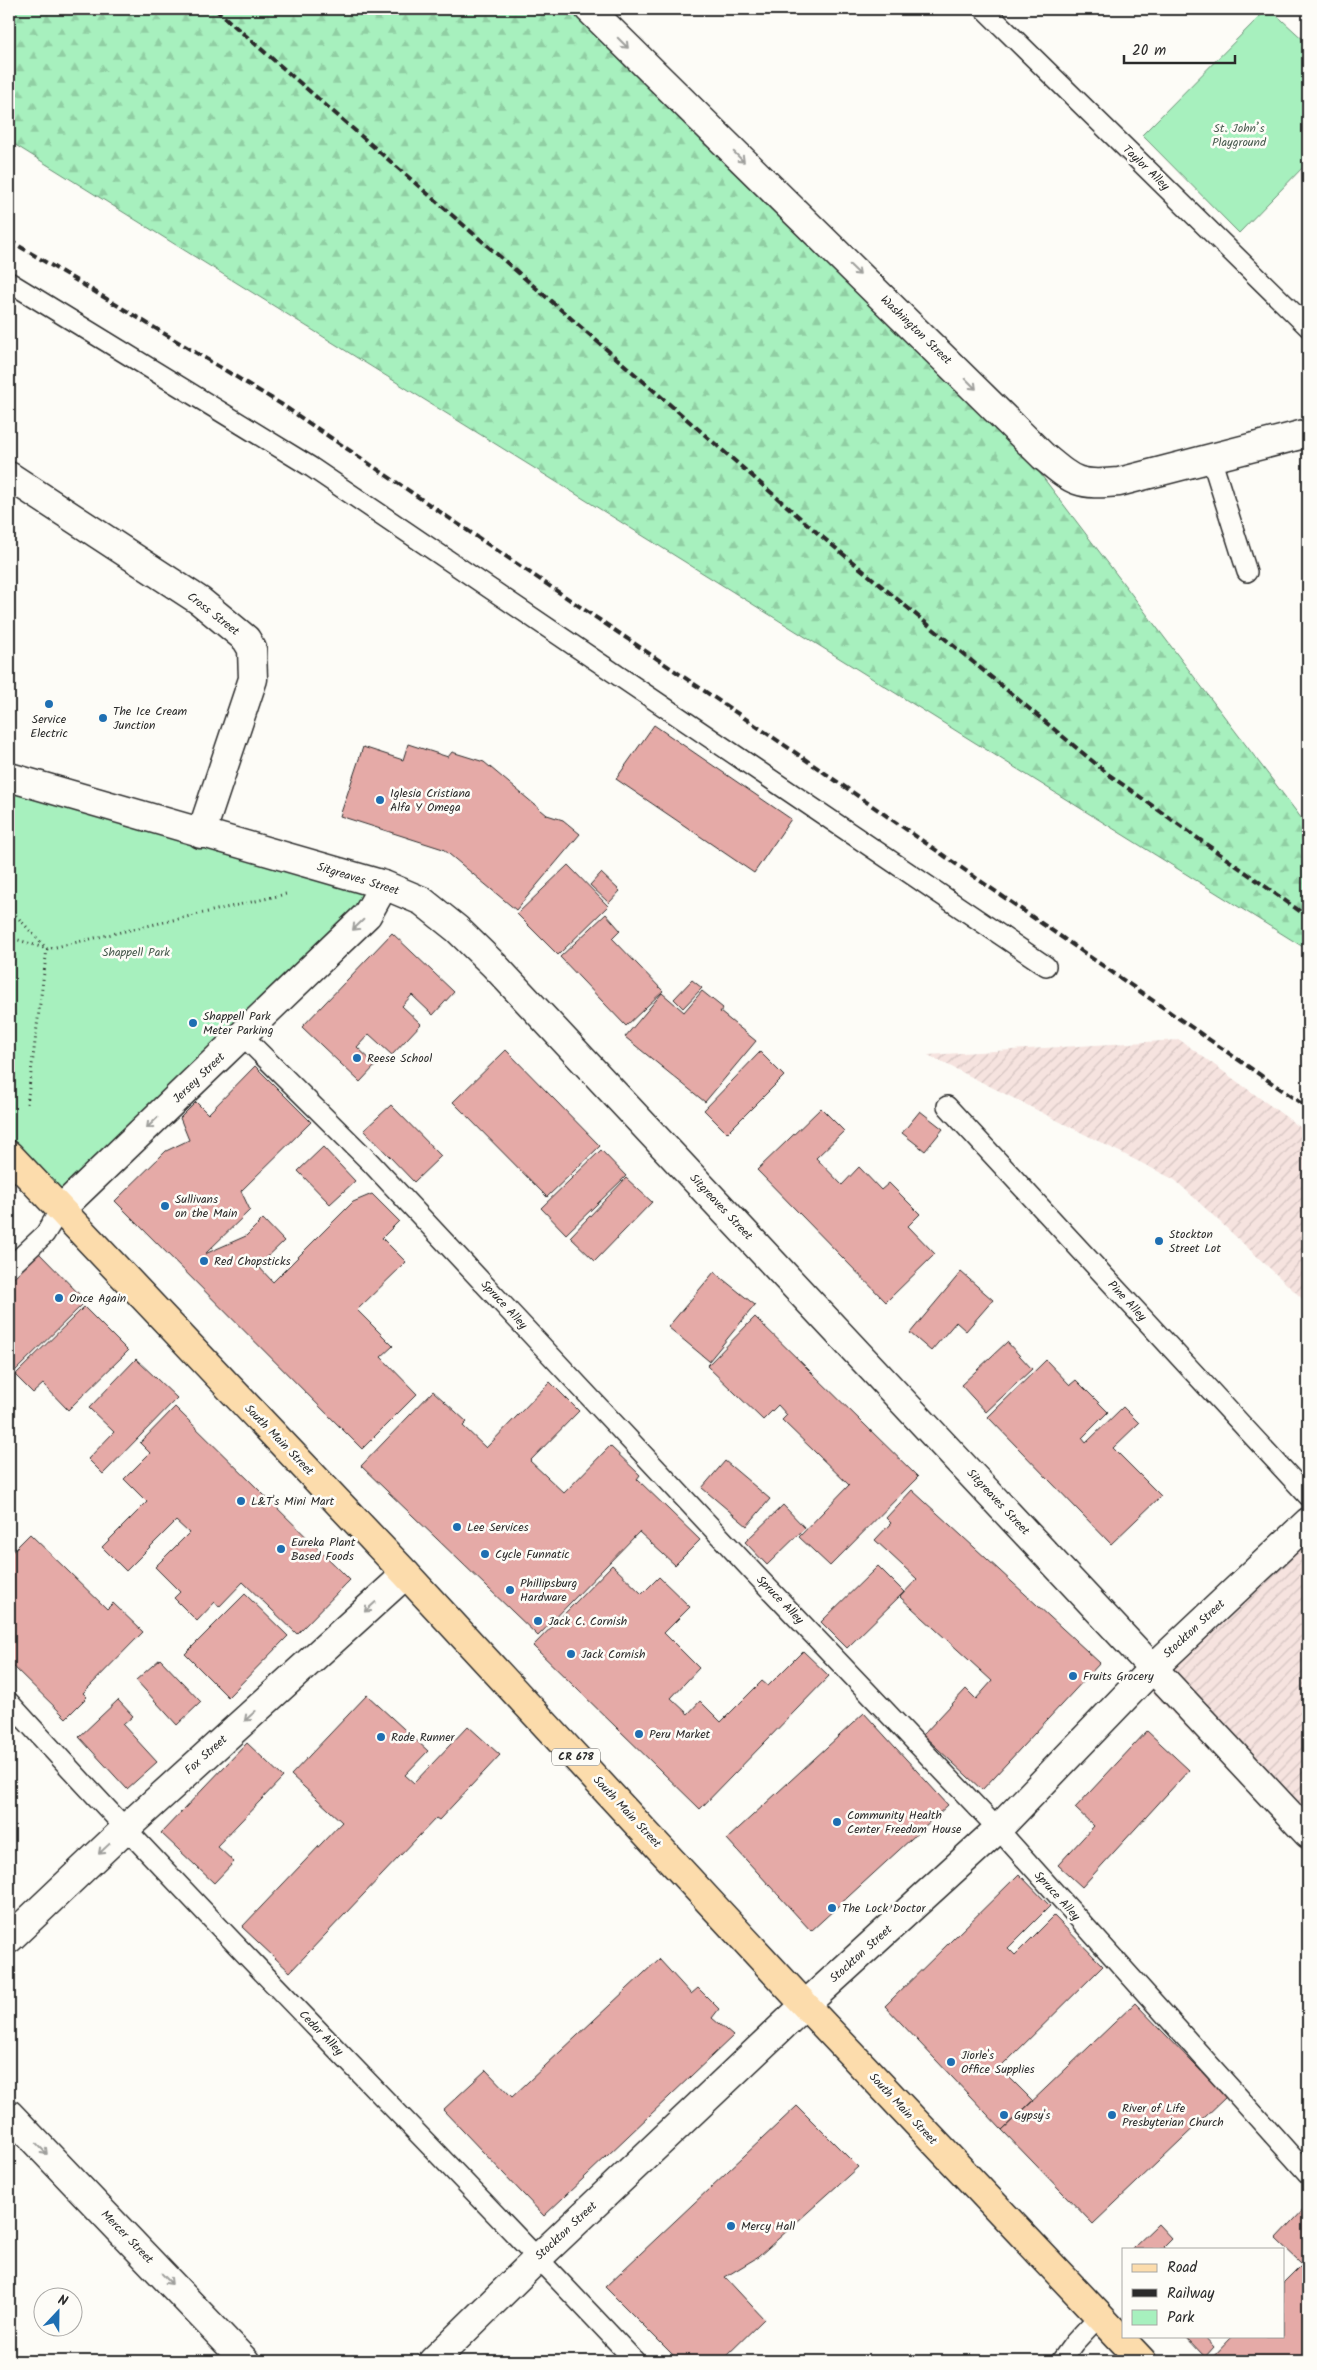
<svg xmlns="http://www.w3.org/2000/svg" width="1317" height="2370" viewBox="0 0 1317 2370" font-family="Kalam,sans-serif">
<defs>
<pattern id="industrial-furrows" width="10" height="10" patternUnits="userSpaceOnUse" patternTransform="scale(1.25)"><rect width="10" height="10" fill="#f6e3df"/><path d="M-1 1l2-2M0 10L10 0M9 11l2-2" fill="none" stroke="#d3c3c0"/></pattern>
<pattern id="forest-firs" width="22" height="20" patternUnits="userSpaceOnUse" patternTransform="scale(1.25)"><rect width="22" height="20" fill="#a7f0be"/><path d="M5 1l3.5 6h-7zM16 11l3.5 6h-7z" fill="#90cea3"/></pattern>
</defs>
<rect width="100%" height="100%" fill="#fdfcf7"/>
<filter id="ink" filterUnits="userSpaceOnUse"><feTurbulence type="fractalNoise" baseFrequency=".02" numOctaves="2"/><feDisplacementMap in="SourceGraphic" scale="10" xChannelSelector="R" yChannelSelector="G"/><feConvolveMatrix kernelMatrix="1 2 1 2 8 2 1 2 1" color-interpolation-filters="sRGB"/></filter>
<g filter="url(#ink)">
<path fill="url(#industrial-furrows)" d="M1180,1040L1308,1133V1304L1175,1180L928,1055Z
M1308,1520V1856L1141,1680Z"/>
<path fill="url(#forest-firs)" stroke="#698e74" d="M9,9H573L1026,455L1308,827V950L9,141Z"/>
<path fill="#a7f0be" stroke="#698e74" d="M1267,9H1270L1308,44V162L1239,233L1142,135Z
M9,788L384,885L60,1210L9,1156Z"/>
<path fill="#e5aaa7" stroke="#2b2b2b" d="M654,725L791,819L754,873L616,779Z
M408,744L448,757L452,752L484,762L547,815L563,820L580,834L516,910L443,849L340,816L363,747L403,760Z
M568,865L608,906L558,955L517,914Z
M601,873L620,891L609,903L590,885Z
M606,914L620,930L612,938L663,991L626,1026L560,957Z
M392,933L454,992L433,1015L412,995L402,1006L421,1024L392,1055L369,1034L357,1047L376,1065L360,1082L302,1027Z
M692,980L702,988L683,1008L674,999Z
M702,991L723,1008L720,1012L756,1041L705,1102L625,1037L662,993L684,1012Z
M506,1050L600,1146L547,1197L453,1102Z
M760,1052L784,1076L727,1133L704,1110Z
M255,1066L311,1122L241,1191L250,1210L205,1254L246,1236L263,1219L284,1241L258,1266L273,1282L353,1202L372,1194L399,1221L382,1238L406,1262L357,1310L393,1346L381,1357L417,1394L362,1449L115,1201L166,1151L189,1140L180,1118L196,1102L208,1114Z
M391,1105L441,1156L414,1182L364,1130Z
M821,1108L844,1131L816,1158L842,1185L859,1167L881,1190L889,1183L920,1214L908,1226L935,1254L886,1302L757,1170Z
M920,1111L943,1129L925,1151L902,1133Z
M323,1147L355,1181L330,1204L298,1171Z
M601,1150L626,1176L566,1234L541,1208Z
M626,1178L652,1202L595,1261L570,1237Z
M35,1249L86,1301L9,1377V1275Z
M714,1272L755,1305L709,1361L668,1327Z
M961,1272L993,1300L966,1331L956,1322L931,1351L910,1333Z
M84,1307L128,1351L68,1410L43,1384L33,1393L15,1375Z
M755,1317L918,1477L830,1566L799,1537L849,1485L782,1420L787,1415L778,1405L763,1420L707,1366Z
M1007,1342L1032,1369L986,1412L961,1385Z
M136,1359L177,1398L103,1474L88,1459L114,1432L89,1408Z
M1046,1360L1070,1385L1076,1380L1108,1412L1082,1438L1086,1443L1123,1407L1139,1423L1113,1448L1161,1496L1111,1544L988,1417Z
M550,1382L579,1411L530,1461L564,1493L610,1446L640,1475L637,1479L700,1540L675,1565L639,1532L538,1636L361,1466L433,1391L467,1422L463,1426L486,1448Z
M175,1407L350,1580L297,1634L243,1582L219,1607L215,1602L197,1621L174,1598L180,1592L155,1567L189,1533L176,1521L126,1571L102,1547L147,1502L124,1479L150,1453L140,1443Z
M725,1461L770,1499L747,1526L702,1488Z
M912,1490L1100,1663L982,1790L923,1735L966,1689L976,1699L992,1681L900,1597L917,1579L875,1540L891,1523L886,1518Z
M783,1505L805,1528L767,1565L745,1542Z
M30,1534L107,1609L113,1603L143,1632L83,1693L87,1697L66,1718L9,1662V1555Z
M612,1565L642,1594L659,1577L690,1607L664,1633L699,1668L671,1698L688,1714L700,1701L721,1722L762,1681L768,1686L803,1651L829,1676L700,1809L533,1646Z
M878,1566L904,1592L847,1648L821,1622Z
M245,1594L288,1636L228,1697L185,1654Z
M160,1659L201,1702L177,1725L136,1680Z
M367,1695L428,1751L405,1775L414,1783L468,1726L500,1755L439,1820L436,1818L290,1972L242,1927L342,1822L291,1775Z
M118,1700L133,1716L123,1725L157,1762L127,1789L79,1737Z
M864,1713L948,1805L811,1931L727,1839Z
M1147,1731L1189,1770L1082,1887L1058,1865L1094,1826L1075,1808Z
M247,1743L283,1777L217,1846L234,1862L214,1883L161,1833Z
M1019,1874L1050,1906L1008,1948L1015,1955L1054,1916L1103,1966L1000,2068L1033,2101L1002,2130L885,2006Z
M659,1959L691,1994L698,1988L719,2009L712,2018L733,2036L544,2216L443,2110L486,2070L512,2097Z
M1135,2003L1226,2097L1093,2224L1002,2130Z
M797,2106L858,2167L758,2257L725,2277L764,2319L721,2361H679L605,2287Z
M1308,2205V2361H1209L1233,2336H1283V2283L1302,2264L1276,2239Z
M1158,2224L1172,2239L1164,2247L1166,2249H1132Z
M1185,2336H1204L1214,2347L1205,2357Z"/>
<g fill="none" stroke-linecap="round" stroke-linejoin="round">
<defs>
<path id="lane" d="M984,9L1308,327
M9,282L311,467L1046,966
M1211,458L1247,572
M243,1036L370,1162L755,1574L998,1829L1308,2174
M947,1106L1308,1496
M9,1268L45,1234L60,1210
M9,1702C212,1926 428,2140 635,2361
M1061,2361L1074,2343L1099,2316"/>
<path id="street" d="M589,9L1043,456C1074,482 1078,486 1119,482L1308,433
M9,476L200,601L246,639L252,649L253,679L201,834
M9,777L384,885L422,901L457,929L494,965L1308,1834
M60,1210L367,915L384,885
M9,1939L125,1829L406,1574
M9,2114L245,2361
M433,2361L538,2258L805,2005"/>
<path id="secondary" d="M805,2005L998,1829L1153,1668L1308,1522"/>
<path id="primary" d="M9,1155L406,1574L805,2005L1142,2361"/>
</defs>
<use href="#lane" stroke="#2b2b2b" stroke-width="22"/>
<use href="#street" stroke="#2b2b2b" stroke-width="31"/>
<use href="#secondary" stroke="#2b2b2b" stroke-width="31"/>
<use href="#primary" stroke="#2b2b2b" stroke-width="31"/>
<path stroke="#2b2b2b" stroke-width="3" stroke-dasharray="1 4" stroke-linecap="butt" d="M9,908L47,949L286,894
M9,937L47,949L27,1104"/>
<use href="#lane" stroke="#fdfcf7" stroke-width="19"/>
<use href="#street" stroke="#fdfcf7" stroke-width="28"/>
<use href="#secondary" stroke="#fdfcf7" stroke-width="28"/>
<use href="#primary" stroke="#fcdcac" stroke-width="28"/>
<path stroke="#2b2b2b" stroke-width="4" stroke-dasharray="8 4" stroke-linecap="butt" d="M215,9L820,535L1108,774L1308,917
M9,240L281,404L793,751L1308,1108"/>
</g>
<defs><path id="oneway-shaft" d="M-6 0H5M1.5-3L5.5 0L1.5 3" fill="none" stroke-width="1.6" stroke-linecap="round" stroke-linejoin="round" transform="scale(1.25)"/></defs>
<g stroke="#9e9e9b">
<use href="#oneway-shaft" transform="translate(623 43) rotate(45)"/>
<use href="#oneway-shaft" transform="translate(739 157) rotate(45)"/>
<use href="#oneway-shaft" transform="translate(855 270) rotate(44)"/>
<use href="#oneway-shaft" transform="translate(971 384) rotate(45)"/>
<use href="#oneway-shaft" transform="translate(358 925) rotate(136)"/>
<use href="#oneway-shaft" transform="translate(152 1123) rotate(136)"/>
<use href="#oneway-shaft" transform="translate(370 1607) rotate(138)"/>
<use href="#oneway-shaft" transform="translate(250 1716) rotate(138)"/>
<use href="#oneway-shaft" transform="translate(104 1849) rotate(137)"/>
<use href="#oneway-shaft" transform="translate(42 2149) rotate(46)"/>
<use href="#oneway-shaft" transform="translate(167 2279) rotate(46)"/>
</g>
</g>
<g fill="#1f6fb2" stroke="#fdfcf7" stroke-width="2">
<circle cx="49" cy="704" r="5"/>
<circle cx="103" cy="718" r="5"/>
<circle cx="380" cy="800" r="5"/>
<circle cx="193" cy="1023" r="5"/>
<circle cx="357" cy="1058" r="5"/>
<circle cx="165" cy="1206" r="5"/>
<circle cx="1159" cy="1241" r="5"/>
<circle cx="204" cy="1261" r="5"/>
<circle cx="59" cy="1298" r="5"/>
<circle cx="241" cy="1501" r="5"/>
<circle cx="457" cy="1527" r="5"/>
<circle cx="281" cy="1549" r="5"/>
<circle cx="485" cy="1554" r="5"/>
<circle cx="510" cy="1590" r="5"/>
<circle cx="538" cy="1621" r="5"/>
<circle cx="571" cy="1654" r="5"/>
<circle cx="1073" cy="1676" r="5"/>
<circle cx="639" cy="1734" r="5"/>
<circle cx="381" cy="1737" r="5"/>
<circle cx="837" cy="1822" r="5"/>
<circle cx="832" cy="1908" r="5"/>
<circle cx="951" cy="2062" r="5"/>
<circle cx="1004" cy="2115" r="5"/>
<circle cx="1112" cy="2115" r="5"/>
<circle cx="731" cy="2226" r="5"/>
</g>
<g text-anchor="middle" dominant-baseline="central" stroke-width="5" stroke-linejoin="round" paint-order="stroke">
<rect fill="#fdfcf7" stroke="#6a6a68" stroke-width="1" x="552" y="1748.5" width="48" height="17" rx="4"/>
<g font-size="11" font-weight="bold" fill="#2b2b2b">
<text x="576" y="1757">CR 678</text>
</g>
<g font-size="12" fill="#4a5c50" stroke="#fdfcf7">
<text x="1239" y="128">St. John’s<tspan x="1239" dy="14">Playground</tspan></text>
<text x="136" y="952">Shappell Park</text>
</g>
<g font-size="12" fill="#2b2b2b" stroke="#fdfcf7">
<text transform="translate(1146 168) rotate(44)">Taylor Alley</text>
<text transform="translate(916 330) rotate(44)">Washington Street</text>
<text transform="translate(213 614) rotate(38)">Cross Street</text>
<text transform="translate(358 879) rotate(17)">Sitgreaves Street</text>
<text transform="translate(199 1078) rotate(-44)">Jersey Street</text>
<text transform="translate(721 1207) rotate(47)">Sitgreaves Street</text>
<text transform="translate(1127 1301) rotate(47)">Pine Alley</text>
<text transform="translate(504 1305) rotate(47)">Spruce Alley</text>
<text transform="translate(279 1440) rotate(46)">South Main Street</text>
<text transform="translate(998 1502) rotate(47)">Sitgreaves Street</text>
<text transform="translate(780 1600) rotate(46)">Spruce Alley</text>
<text transform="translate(1194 1629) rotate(-43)">Stockton Street</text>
<text transform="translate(206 1755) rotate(-42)">Fox Street</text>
<text transform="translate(627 1812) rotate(47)">South Main Street</text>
<text transform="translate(1057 1896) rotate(48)">Spruce Alley</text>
<text transform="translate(861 1954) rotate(-42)">Stockton Street</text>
<text transform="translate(321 2033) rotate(46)">Cedar Alley</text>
<text transform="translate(903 2109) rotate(47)">South Main Street</text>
<text transform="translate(566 2231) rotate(-43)">Stockton Street</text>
<text transform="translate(127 2237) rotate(46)">Mercer Street</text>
</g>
<g font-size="12" fill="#2b2b2b" stroke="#fdfcf7" text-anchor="start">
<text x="113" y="711">The Ice Cream<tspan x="113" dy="14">Junction</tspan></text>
<text x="49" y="719" text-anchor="middle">Service<tspan x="49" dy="14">Electric</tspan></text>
<text x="390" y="793">Iglesia Cristiana<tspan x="390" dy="14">Alfa Y Omega</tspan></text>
<text x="203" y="1016">Shappell Park<tspan x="203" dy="14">Meter Parking</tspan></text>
<text x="367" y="1058">Reese School</text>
<text x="175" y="1199">Sullivans<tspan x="175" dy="14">on the Main</tspan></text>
<text x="1169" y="1234">Stockton<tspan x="1169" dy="14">Street Lot</tspan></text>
<text x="214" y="1261">Red Chopsticks</text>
<text x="69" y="1298">Once Again</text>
<text x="251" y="1501">L&amp;T's Mini Mart</text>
<text x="467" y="1527">Lee Services</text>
<text x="291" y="1542">Eureka Plant<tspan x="291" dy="14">Based Foods</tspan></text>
<text x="495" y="1554">Cycle Funnatic</text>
<text x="520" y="1583">Phillipsburg<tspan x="520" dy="14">Hardware</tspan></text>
<text x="548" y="1621">Jack C. Cornish</text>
<text x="581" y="1654">Jack Cornish</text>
<text x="1083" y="1676">Fruits Grocery</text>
<text x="649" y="1734">Peru Market</text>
<text x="391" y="1737">Rode Runner</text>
<text x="847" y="1815">Community Health<tspan x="847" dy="14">Center Freedom House</tspan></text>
<text x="842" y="1908">The Lock Doctor</text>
<text x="961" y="2055">Jiorle's<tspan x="961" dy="14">Office Supplies</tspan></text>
<text x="1122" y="2108">River of Life<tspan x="1122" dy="14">Presbyterian Church</tspan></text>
<text x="1014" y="2115">Gypsy's</text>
<text x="741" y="2226">Mercy Hall</text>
</g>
</g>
<rect width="1317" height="2370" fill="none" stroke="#fdfcf7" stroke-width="30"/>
<rect x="15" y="15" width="1287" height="2340" fill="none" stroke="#2b2b2b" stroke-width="2" filter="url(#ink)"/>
<rect x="1122" y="2248" width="162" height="90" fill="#fdfcf7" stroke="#a9a8a5"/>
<rect x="1132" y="2264" width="25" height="8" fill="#fcdcac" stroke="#a9a8a5"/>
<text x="1167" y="2272" font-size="15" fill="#2b2b2b">Road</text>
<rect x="1132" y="2289" width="25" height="8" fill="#2b2b2b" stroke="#a9a8a5"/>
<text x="1167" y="2298" font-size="15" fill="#2b2b2b">Railway</text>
<rect x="1132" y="2310" width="25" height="15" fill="#a7f0be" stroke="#a9a8a5"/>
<text x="1167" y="2322" font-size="15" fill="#2b2b2b">Park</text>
<g transform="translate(58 2312) rotate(22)"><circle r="24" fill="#fdfcf7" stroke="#a9a8a5"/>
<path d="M0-4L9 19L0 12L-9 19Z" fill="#1f6fb2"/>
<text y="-8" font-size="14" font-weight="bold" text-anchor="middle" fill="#2b2b2b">N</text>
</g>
<path d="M1124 55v8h111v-8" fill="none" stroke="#2b2b2b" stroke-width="2.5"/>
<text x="1132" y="55" font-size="15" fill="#2b2b2b" stroke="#fdfcf7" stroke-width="4" paint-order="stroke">20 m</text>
</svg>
